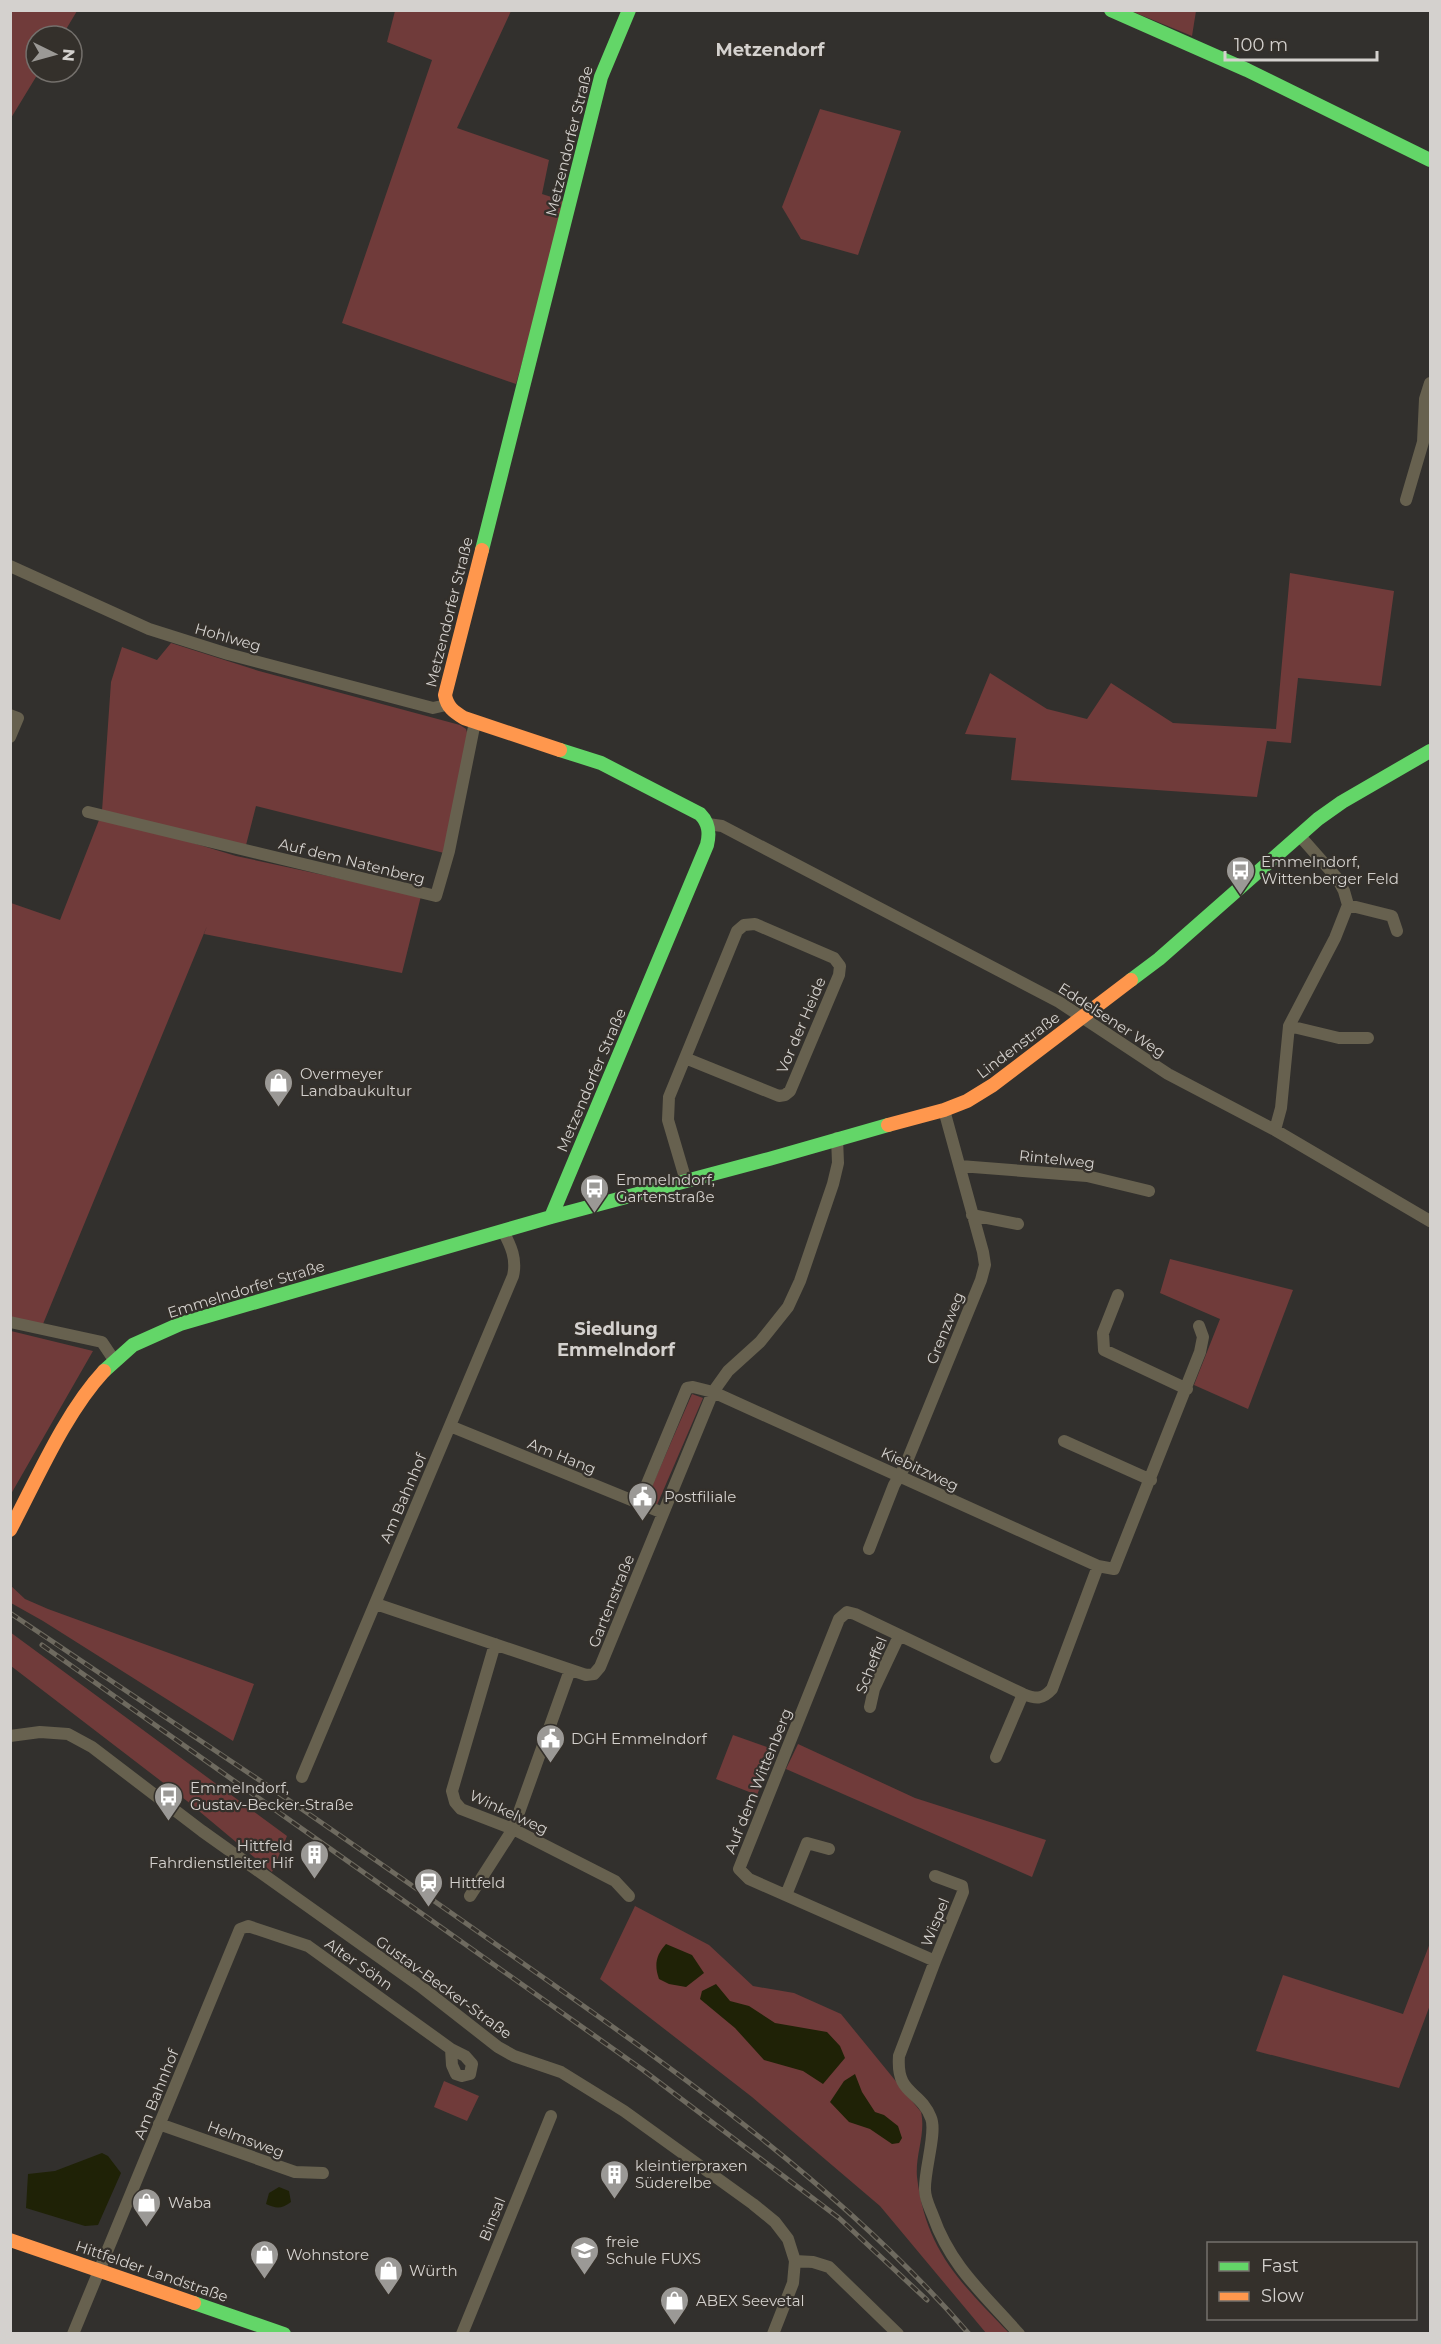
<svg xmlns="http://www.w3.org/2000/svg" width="1441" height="2344" viewBox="0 0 1441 2344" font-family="Montserrat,sans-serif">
<rect width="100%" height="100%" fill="#32302d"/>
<path fill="#703b3a" d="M11,10L77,11L62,36H36V72H39L11,118Z
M395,11H511L457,128L549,160L542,194L567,202L516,384L342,323L432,60L387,42Z
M1131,11H1196L1192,36Z
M820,109L901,131L858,255L801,239L782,207Z
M1290,573L1394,591L1381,686L1298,678L1291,743L1267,741L1257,797L1011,780L1016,738L965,734L990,673L1047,709L1087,719L1111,683L1173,723L1276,729Z
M171,643L259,671L460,725L466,729L469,739L444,853L256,806L245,849L102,811L111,682L122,647L157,660Z
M101,815L236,856L421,896L402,973L204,934L207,926L43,1324L11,1318V903L60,920Z
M1170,1259L1293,1290L1248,1409L1194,1385L1220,1319L1160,1293Z
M11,1331L93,1351L11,1494L10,1331Z
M692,1394L703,1398L657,1505L646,1500Z
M10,1585L25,1599L48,1609L254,1684L233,1741L43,1621L11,1603Z
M10,1632L287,1836L272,1872L187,1801L11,1666Z
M733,1735L775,1750L757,1795L716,1779Z
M798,1744L915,1798L1046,1840L1032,1877L786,1769Z
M635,1906L709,1945L753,1986L794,1993L841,2014L921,2112C926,2134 915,2155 917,2177C926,2251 960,2282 1009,2333H986L880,2206L752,2097L600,1979Z
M1430,1943V2005L1399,2088L1256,2051L1283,1975L1403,2014Z
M444,2081L479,2096L467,2121L434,2107Z"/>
<path fill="#1f2206" d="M666,1944L692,1955L704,1973L686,1987L669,1984L659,1979C654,1965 656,1955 666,1944Z
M716,1984L730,2001L749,2006L775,2023L827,2032L840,2046L845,2058L823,2084L803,2071L764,2060L735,2028L700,1999L702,1991Z
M855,2074L862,2092L875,2112L884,2115L898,2126L902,2138L899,2143L892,2144L870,2129L849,2122L830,2102L844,2081Z
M102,2153L108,2156L121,2173L98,2225L85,2226L26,2208L28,2174L55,2171Z
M279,2187L289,2191L291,2202C281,2209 277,2209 266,2204L269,2193Z"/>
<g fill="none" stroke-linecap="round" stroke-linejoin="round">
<path stroke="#67614f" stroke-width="12" d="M1406,500L1423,442L1425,399L1430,383
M10,566L149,629L228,654L433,708L446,705
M10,715L18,718L10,737
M88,812L436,896L449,851L475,722
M708,824L722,826L1059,1002L1168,1074L1275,1130L1430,1221
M1348,905L1392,916L1397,931
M1289,1026L1339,1038H1368
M685,1058L779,1096L785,1095L790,1091L839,975L840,966L834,958L755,924L744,925L737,931L669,1097L668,1120L686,1181
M1275,1130L1281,1108L1289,1026L1335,938L1348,905L1344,891L1337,878L1299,835
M960,1166L1087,1176L1149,1191
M972,1215L1018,1224
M1118,1295L1103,1333L1104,1350L1187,1389
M10,1322L102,1342L114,1360
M450,1426L663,1513
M1064,1441L1151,1480
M639,1503L687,1388L693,1387L713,1392C842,1449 969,1509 1098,1566L1114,1569L1200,1352L1203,1337L1199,1326
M869,1549L894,1485L905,1466L981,1280L985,1265L983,1252L944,1110
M376,1604L586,1675L594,1674L600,1667L713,1392L728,1371L760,1342L788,1307L800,1281L833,1184L838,1163L837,1138
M495,1644L452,1791L455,1802L461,1809L513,1829L615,1881L629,1896
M870,1707L874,1689L899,1636
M10,1736L40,1732L68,1734L92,1747L202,1831L420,1986L498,2047L514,2056L561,2072L624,2111L753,2204L775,2222L788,2239L795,2261L793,2283L773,2334
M996,1757L1023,1694
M302,1777L513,1276C517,1259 511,1246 503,1231
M935,1876L962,1886L963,1892L935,1961
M786,1895L807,1843L829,1849
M470,1896L513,1829L570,1670
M159,2124L295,2172L323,2173
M795,2261L813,2262L829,2267L898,2334
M73,2334L240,1929L248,1926L308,1946L451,2049L465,2056L472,2064L470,2074L462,2076L456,2074L452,2065L451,2049
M462,2334L551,2116
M1019,2334C984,2294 951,2267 933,2216C930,2208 925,2199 925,2190C924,2171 937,2132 931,2118C920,2089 896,2096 899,2056L935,1961L749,1879L739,1869L839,1619L847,1612L855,1614L1023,1694C1036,1699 1042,1700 1052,1689L1098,1566"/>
<path stroke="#63d668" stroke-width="14" d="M1111,10L1247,70L1430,160
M482,550L601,77L629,10
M1131,980L1159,959L1318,819L1342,802L1430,751
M551,1217L707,845C710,833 709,823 700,814L601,763L560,750
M104,1371L133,1345L180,1324L551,1217L769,1159L888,1125
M194,2303L284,2334"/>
<path stroke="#ff974d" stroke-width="14" d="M482,550L445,695C447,707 454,712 464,718L560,750
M888,1125L944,1110L967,1101L993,1085L1131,980
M10,1530C37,1479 65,1413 104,1371
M10,2240L194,2303"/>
<defs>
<path id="rail" d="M10,1613C97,1672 184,1729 271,1788C356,1846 440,1905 524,1964C678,2072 846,2191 969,2334
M42,1645L643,2070L839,2218L927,2300"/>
</defs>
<use href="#rail" stroke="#6e6a5f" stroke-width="5"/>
<use href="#rail" stroke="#34302b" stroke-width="3" stroke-dasharray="9" stroke-linecap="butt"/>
</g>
<defs>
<symbol id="bus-pin" viewBox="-11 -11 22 30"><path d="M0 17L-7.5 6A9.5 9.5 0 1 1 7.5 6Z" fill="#9b9996" stroke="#34302b"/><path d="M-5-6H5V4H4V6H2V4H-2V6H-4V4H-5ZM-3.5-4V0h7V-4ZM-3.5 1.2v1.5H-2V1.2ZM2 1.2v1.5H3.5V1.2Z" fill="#fff"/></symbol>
<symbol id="shop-pin" viewBox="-11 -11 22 30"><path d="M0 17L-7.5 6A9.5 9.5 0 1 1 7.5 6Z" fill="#9b9996" stroke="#34302b"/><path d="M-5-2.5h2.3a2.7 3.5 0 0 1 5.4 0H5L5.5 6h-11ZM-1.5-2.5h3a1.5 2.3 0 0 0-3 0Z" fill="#fff"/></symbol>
<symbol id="civic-pin" viewBox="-11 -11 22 30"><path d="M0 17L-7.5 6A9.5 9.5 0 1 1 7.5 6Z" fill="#9b9996" stroke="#34302b"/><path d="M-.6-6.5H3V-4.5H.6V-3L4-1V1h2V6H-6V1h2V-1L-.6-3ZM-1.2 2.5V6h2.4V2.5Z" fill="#fff"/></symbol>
<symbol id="building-pin" viewBox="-11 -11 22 30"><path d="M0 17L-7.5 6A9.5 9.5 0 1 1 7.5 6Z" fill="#9b9996" stroke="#34302b"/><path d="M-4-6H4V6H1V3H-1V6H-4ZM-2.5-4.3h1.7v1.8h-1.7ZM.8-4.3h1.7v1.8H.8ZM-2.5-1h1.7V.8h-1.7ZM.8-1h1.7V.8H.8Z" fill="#fff"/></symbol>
<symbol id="station-pin" viewBox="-11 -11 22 30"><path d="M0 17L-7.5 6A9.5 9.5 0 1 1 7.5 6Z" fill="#9b9996" stroke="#34302b"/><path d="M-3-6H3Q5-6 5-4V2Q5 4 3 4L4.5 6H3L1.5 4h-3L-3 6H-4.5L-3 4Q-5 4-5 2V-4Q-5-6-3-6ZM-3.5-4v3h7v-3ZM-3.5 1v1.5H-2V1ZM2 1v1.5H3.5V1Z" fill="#fff"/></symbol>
<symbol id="school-pin" viewBox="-11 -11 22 30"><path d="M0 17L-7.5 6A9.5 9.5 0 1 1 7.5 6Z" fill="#9b9996" stroke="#34302b"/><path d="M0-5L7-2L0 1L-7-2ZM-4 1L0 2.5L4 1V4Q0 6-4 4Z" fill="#fff"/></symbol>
</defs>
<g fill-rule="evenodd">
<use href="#bus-pin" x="1224" y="854" width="33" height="45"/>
<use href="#shop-pin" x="262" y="1066" width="33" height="45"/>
<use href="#bus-pin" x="578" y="1172" width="33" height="45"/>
<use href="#civic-pin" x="626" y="1480" width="33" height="45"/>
<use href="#civic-pin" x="534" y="1722" width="33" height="45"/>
<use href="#bus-pin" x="152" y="1780" width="33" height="45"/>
<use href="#building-pin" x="298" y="1838" width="33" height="45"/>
<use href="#station-pin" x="412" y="1866" width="33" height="45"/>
<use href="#building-pin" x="598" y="2158" width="33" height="45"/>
<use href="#shop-pin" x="130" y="2186" width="33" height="45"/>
<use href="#school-pin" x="568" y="2234" width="33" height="45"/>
<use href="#shop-pin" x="248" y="2238" width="33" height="45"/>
<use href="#shop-pin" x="372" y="2254" width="33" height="45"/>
<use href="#shop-pin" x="658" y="2284" width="33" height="45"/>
</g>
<g text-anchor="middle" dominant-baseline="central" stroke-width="4.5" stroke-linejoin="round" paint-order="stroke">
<g font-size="15" fill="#d4d1ce" stroke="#34302b">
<text transform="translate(569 141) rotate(-76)">Metzendorfer Straße</text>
<text transform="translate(449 612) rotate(-76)">Metzendorfer Straße</text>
<text transform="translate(228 637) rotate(16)">Hohlweg</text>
<text transform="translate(352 861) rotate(14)">Auf dem Natenberg</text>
<text transform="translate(1112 1020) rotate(33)">Eddelsener Weg</text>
<text transform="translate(801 1025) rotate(-67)">Vor der Heide</text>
<text transform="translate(1018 1045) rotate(-37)">Lindenstraße</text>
<text transform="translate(591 1080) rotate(-67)">Metzendorfer Straße</text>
<text transform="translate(1057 1159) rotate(6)">Rintelweg</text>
<text transform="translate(246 1289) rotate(-17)">Emmelndorfer Straße</text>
<text transform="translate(945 1328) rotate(-68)">Grenzweg</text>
<text transform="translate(562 1456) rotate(22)">Am Hang</text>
<text transform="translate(920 1469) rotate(25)">Kiebitzweg</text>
<text transform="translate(403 1498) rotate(-67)">Am Bahnhof</text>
<text transform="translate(611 1601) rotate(-68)">Gartenstraße</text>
<text transform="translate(871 1665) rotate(-68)">Scheffel</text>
<text transform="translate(758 1781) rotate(-68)">Auf dem Wittenberg</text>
<text transform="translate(509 1812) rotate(25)">Winkelweg</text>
<text transform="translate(935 1922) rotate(-68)">Wispel</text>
<text transform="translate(359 1964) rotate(35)">Alter Söhn</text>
<text transform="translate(444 1987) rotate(36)">Gustav-Becker-Straße</text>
<text transform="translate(156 2094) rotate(-68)">Am Bahnhof</text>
<text transform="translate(246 2139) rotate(20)">Helmsweg</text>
<text transform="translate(492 2219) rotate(-68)">Binsal</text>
<text transform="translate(152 2271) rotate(19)">Hittfelder Landstraße</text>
</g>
<g font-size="15" fill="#d4d1ce" stroke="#34302b" text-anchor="start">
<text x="1261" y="861">Emmelndorf,<tspan x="1261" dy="17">Wittenberger Feld</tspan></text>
<text x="300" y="1073">Overmeyer<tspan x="300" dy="17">Landbaukultur</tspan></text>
<text x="616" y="1179">Emmelndorf,<tspan x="616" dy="17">Gartenstraße</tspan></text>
<text x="664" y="1496">Postfiliale</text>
<text x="571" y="1738">DGH Emmelndorf</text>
<text x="190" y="1787">Emmelndorf,<tspan x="190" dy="17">Gustav-Becker-Straße</tspan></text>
<text x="293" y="1845" text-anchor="end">Hittfeld<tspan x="293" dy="17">Fahrdienstleiter Hif</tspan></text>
<text x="449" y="1882">Hittfeld</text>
<text x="635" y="2165">kleintierpraxen<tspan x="635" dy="17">Süderelbe</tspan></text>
<text x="168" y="2202">Waba</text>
<text x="606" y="2241">freie<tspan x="606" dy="17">Schule FUXS</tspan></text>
<text x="286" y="2254">Wohnstore</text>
<text x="409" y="2270">Würth</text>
<text x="696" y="2300">ABEX Seevetal</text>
</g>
<g font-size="18" font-weight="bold" fill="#d4d1ce" stroke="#34302b">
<text x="770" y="50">Metzendorf</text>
<text x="616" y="1329">Siedlung<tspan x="616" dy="21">Emmelndorf</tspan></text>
</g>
</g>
<rect width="1441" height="2344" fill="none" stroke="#d4d1ce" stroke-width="24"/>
<rect x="1207" y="2242" width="210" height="78" fill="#34302b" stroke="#74706c" stroke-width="1.5"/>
<rect x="1219" y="2262" width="30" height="9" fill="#63d668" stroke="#74706c" stroke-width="1.5"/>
<text x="1261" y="2272" font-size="18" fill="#d4d1ce">Fast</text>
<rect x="1219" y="2292" width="30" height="9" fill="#ff974d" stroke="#74706c" stroke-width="1.5"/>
<text x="1261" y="2302" font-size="18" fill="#d4d1ce">Slow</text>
<g transform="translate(54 54) rotate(95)"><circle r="28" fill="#34302b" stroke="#74706c" stroke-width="1.5"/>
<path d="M0-4.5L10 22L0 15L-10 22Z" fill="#9b9996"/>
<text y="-9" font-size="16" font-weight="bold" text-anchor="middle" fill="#d4d1ce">N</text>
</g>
<path d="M1225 51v9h152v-9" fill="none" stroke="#d4d1ce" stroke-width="3"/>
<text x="1234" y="51" font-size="18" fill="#d4d1ce" stroke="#34302b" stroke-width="4.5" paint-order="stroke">100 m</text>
</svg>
